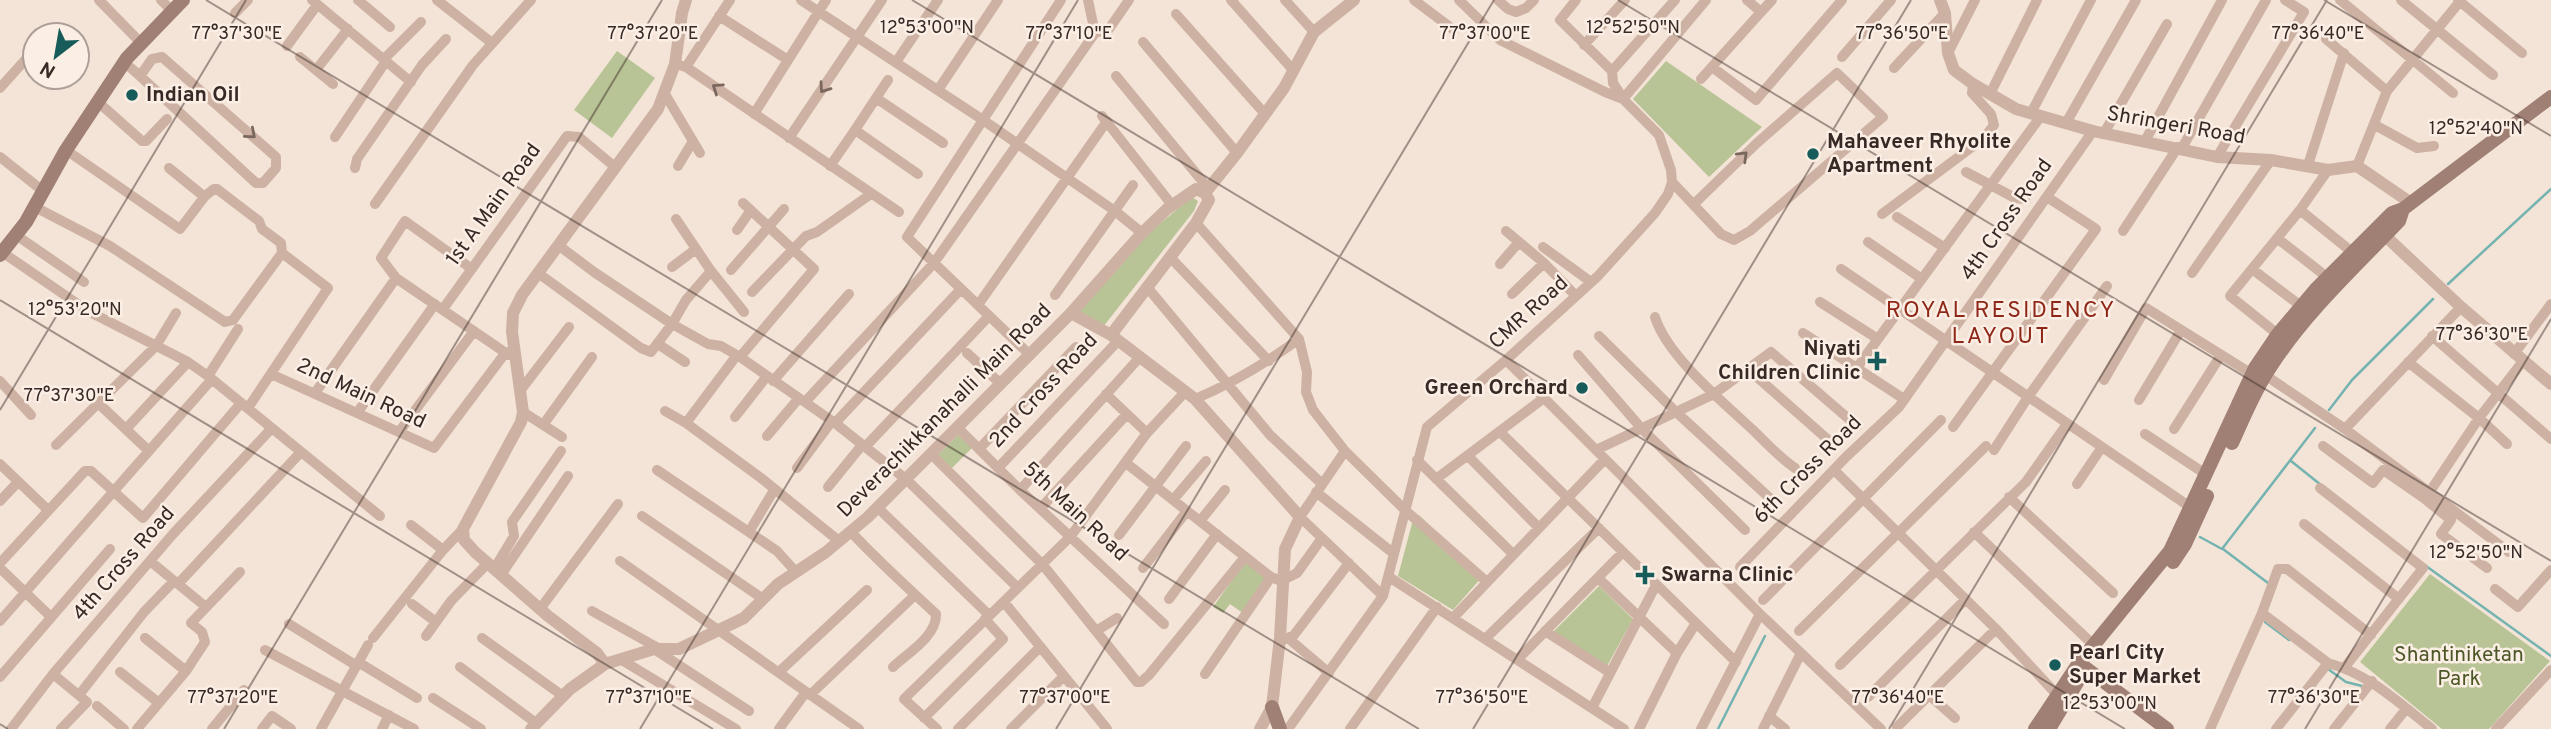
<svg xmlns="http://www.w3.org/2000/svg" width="2551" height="729" viewBox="0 0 2551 729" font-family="Overpass,sans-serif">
<rect width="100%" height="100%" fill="#f4e4d8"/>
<path fill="#b9c496" d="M617,51L655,78L612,138L574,110Z
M1666,61L1762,127L1709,177L1633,99Z
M1192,197L1198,201L1194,211L1103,327L1077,312L1150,232Z
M958,435L972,448L952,468L938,455Z
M1419,515L1482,577L1453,610L1398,576L1414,516Z
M1245,562L1268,579L1244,614L1230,604L1223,613L1213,607Z
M2430,574L2550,661L2489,729H2442L2360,662Z
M1599,586L1633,619L1607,666L1553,632Z"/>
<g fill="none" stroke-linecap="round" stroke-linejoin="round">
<path stroke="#74b3b0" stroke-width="2.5" d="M2448,284L2551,189
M2329,410L2352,380L2433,299
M2291,461L2321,485
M2200,537L2222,549L2315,428
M2223,549L2268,583
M2426,566L2551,656
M2265,622L2289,640
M2328,669L2346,682L2362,686
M1718,729L1765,636"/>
<path stroke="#cdb2a3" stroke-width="10" d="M99,0L141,43
M161,0L172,11
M312,0L411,82
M358,0L390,27
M437,0L492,43
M801,0L983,120L1115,211L1142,233
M1088,0L1095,33
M1231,0L1293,70
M1285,0L1314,32
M1414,0L1454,30
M1498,0L1508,9L1516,12L1526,8L1534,0
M1576,0L1560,20L1612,71L1613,83L1623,98
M2340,0L2453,93
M2401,0L2493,75
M2458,0L2522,53
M1761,12L1772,0
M235,13L248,0
M1176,14L1265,114
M719,16L788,60
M2326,39L2387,91
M1143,42L1237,153
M1584,45L1625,0
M287,46L317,5
M1948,53L1975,0
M300,57L333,84
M1842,57L1891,0
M384,59L421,22
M124,62L140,76L256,183H263L276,168V157L162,57L152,59L140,76
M896,62L938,0
M675,64L686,67L899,212
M686,67L730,0
M1712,67L1756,100L1842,0
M1894,68L1945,13
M316,70L348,29
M1612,71L1675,0
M1116,76L1208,188
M1701,79L1761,12L1747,0
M0,88L35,49
M938,90L998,0
M665,94L700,153
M1990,94L2037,0
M876,98L888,80
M1623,99L1706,0
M98,102L142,141H146L167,119
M2031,113L2091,0
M754,114L826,0
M1102,116L1172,205
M2066,123L2136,0
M2375,125L2417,148L2434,146
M855,130L876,98L943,143
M2104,133L2167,24
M335,137L386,61
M789,138L882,0
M2145,141L2222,0
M2182,148L2266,0
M66,150L180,229L205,196
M0,157L43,191
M2217,157L2304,12L2285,0
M2308,165L2344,53
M678,166L693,141
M830,166L855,130L918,174
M2357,166L2387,91L2461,0
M169,168L201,194L205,196L214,189H217L259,221L262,229L281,243L282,253L328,288L248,408
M355,168L357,159L422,65L446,39
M1966,172L2015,198L2025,199
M1672,182L1721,234L1734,240L1750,231L1883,117L1837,73L1757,143L1694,204
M375,204L473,65L531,0
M35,207L110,246L225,322L233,320L282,253
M2300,210L2352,252
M1882,214L1984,138L1994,125L1991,114L1972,93L1973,84
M1897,217L1945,248
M676,219L711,271L744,312
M737,230L751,210
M1506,231L1544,263L1576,296
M2123,231L2178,147
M16,235L84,282
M2277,238L2332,281
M1868,242L1922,279
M558,245L594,272L672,324L708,344L721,346L740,357L835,423L907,480L1018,588
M1543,247L1591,282
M2,252L88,311L188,362L208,376L380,516
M1170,257L1269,361
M1500,264L1519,242
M672,267L696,249
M472,269L405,221L381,258L396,278L509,355
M1841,269L2193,509
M2252,269L2301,306
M731,270L784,209
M538,273L641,348L651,352L672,324L686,300L711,271
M2192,273L2271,160
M1147,287L1270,435L1322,484
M752,292L806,236L817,232L871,194
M1512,294L1544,263
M1055,295L1133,185
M1820,302L1878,339
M978,305L1107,121
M443,309L567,136L579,137L615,167
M1655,317C1667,356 1723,402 1754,431C1767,444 1780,458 1795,468
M1803,333L1904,399
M1599,336L1675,411L1773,501
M2280,336L2230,296L2300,210L2328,170
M2432,336L2551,439
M1299,339L1307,372L1306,392L1313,410L1345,451
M658,344L685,362
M967,353L1001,384
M2514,354L2551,304
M737,355L686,423L761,478L839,541
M1030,355L907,237L1061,0
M1578,355L1642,429L1745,530
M740,357L814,269L743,203
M1506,360L1760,614L1881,729
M2408,362L2479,418L2507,444
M1856,369L2041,116
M1749,370L1834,445
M271,374L434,448L506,352
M2265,375L2345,429L2509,552
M208,376L238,329
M2104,380L2146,308L2252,374
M0,381L31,415
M773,381L849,294
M520,391L569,327
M315,393L396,278
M1106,394L1147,433
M1195,399C1233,383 1266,363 1299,339L1196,223
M2139,400L2181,330
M805,402L934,263L1095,33L1109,29L1129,0
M98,403L149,451
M665,411L686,423
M523,412L562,437
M357,413L435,304
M735,417L767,376
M835,423L961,289
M543,425L592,357
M1953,427L2096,229L2047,197
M958,428L1020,490L1164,624
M126,429L188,362
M2174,429L2221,355
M2345,429L2461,307
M399,432L474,331
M1500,432L1736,662
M2145,434L2207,475
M767,436L799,398
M56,445L156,346L176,313
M2323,446L2373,483L2383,470L2425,499
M865,447L989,316
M979,449L1076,347
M1596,450L1714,394L1771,352L1857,426
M1994,450L2028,397L2107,286
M932,455L1043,565L1137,682H1141L1149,675L1245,557
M1468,456L1539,528
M1417,460L1513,554
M1126,463L1271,577L1281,581L1297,573L1322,538
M0,464L45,507L46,511
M797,468L832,421
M998,468L1118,341
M657,470L777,551L796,572
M1834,470L1996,629L2060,698
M1436,479L1544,398
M2077,484L2102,447
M828,487L862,445
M2320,488L2423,568L2345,667
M1020,490L1140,357
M1316,492L1393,553
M2009,497L2113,593
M1173,500L1206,461
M0,501L18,482
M878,508L989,615
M1041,508L1127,414
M642,516L763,599
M1200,521L1225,490
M2304,524L2399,599
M411,525L443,550
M749,532L774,490
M851,532C878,561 907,587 936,614C937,636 908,653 893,667
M1974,532L2100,651
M1119,535L1186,446
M150,561L206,607
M620,561L859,729
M0,563L85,471H91L143,518L241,403
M1740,567L1846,457L1899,407L2093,131
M0,568L51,617
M1143,568L1187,511
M2487,568L2441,534L2451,520L2425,499L2479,418L2523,361
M494,569L514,536L512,522L561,451
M501,575L568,476
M1389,577L1624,729
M1598,578L1677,653
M178,584L300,453
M2495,589L2518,607L2551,570
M1383,596L1300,517L1345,451L1405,510L1487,582
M1169,599L1217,534
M1763,600L1941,420
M1004,602L1107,729
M412,604L436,622
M540,609L618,504
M592,611L660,649
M2262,613L2278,569H2287L2371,635
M1453,618L1605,459
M0,621L212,379
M289,624L357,666
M1096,631L1117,618
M1545,631L1609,672
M1799,631L1986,446
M426,636L451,601L488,563
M145,638L186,671
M373,638L443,550L463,529
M482,638L563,696
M1288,638L1329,673
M1485,639L1599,528
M1279,642L1294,635L1349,563
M654,649L749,711
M265,650L414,729
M620,659L736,729
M1517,660L1623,552
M358,662L417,698
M1840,665L2026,482L2067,424
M460,667L536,723
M120,672L159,703
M779,672L867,590
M53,674L87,702L61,729
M1205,674L1271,577
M0,677L110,549
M79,695L144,612L174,581
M810,695L915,595
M1929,695L1955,718
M1868,697L1966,599
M433,698L481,729
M97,706L124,729
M1592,708L1656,585
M1769,716L1785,729
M924,718L1003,639L985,619
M1897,727L1996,629
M11,729L53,674L173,534L271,429
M137,729L186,671L205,642L202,632L191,623L240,572
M212,729L244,690
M262,729L272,716L291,729
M321,729L368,645
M382,729L389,715
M779,729L806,692
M937,729L904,699L1070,537L1147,433L1185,392
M958,729L1040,647
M1011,729L1064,676
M1288,729L1383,596L1427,427L1506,360L1598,276L1655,213L1668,194L1672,182L1671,170L1659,135L1623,99L1605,92L1500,40L1459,0
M1350,729L1437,607
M1639,729L1677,653L1696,623
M1701,729L1760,614
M1763,729L1801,653
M2210,729L2262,613L2328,663
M2276,729L2328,663C2369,674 2399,703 2432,729
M2334,729L2372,681
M2390,729L2406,709
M2496,729L2551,670"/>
<path stroke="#cdb2a3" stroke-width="12" d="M1940,0L1945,13L1948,53L1954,70L1973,84L2016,109L2093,131L2217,157L2271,160L2328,170L2357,166L2411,203
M1205,193L1237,153L1284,88L1314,32L1354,0
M2379,230L2461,307L2551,384
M1071,313L1111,335L1195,399L1300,517L1285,549L1280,638L1272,707L1260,729
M605,664L597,653L548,616L475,552L464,540L463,529L521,422L523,412L512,332L513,313L522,295L658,109L675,64L682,13L686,0
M531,729L570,689L605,664L654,649H679L744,618L778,584L826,552L868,517L1071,313L1142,233L1167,209L1196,189L1205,193L1209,200L1196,223L1111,335"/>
<path stroke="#a08074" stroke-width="14" d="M0,255L26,222L66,150L127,58L183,0
M2232,443C2244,417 2255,389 2271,366C2306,312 2355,267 2399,221L2403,209
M2173,562L2185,544L2207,496
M2079,663L2167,729
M1272,707L1280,729
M2035,729L2079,663L2170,551L2255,368L2278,334L2316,289L2392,213L2403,209L2551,97
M2049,729L2081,676"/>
</g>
<defs><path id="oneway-chevron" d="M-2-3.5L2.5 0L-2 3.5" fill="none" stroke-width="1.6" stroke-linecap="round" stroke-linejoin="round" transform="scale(1.75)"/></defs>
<g stroke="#7a675e">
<use href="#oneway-chevron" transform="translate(717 88) rotate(-146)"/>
<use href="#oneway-chevron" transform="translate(824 88) rotate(125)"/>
<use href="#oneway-chevron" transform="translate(251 134) rotate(41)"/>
<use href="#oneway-chevron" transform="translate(1743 156) rotate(-44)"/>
</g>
<path fill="none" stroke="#372926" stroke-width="2" stroke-opacity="0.45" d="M206,0L1419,729M912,0L2125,729M1618,0L2551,561M2324,0L2551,136M0,300L713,729M0,410L246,0M0,724L8,729M224,729L662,0M640,729L1078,0M1056,729L1494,0M1473,729L1911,0M1889,729L2327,0M2305,729L2551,319"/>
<g fill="#175c5a" stroke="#fbeee4" stroke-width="2.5">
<circle cx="132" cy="95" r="7"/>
<circle cx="1813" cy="154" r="7"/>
<path d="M1873.5 350.5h7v7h7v7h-7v7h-7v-7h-7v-7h7z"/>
<circle cx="1582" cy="388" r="7"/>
<path d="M1641.5 564.5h7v7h7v7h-7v7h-7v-7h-7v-7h7z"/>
<circle cx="2055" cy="665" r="7"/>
</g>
<g text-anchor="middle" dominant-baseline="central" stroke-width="5" stroke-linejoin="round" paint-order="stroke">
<g font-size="21" font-weight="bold" fill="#372926" stroke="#fbeee4" text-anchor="start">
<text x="146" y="95">Indian Oil</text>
<text x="1827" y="142">Mahaveer Rhyolite<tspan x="1827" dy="24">Apartment</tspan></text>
<text x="1861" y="349" text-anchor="end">Niyati<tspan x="1861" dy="24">Children Clinic</tspan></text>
<text x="1568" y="388" text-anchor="end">Green Orchard</text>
<text x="1661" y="575">Swarna Clinic</text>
<text x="2069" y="653">Pearl City<tspan x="2069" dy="24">Super Market</tspan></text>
</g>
<g font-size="21" fill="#372926" stroke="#fbeee4">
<text transform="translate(2176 126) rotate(10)">Shringeri Road</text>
<text transform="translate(494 205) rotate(-54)">1st A Main Road</text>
<text transform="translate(2007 220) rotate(-55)">4th Cross Road</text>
<text transform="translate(1529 313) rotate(-42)">CMR Road</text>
<text transform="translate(1044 391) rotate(-47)">2nd Cross Road</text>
<text transform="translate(361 394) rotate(25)">2nd Main Road</text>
<text transform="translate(945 411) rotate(-45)">Deverachikkanahalli Main Road</text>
<text transform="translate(1808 470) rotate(-45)">6th Cross Road</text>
<text transform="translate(1075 512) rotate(43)">5th Main Road</text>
<text transform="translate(124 564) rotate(-49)">4th Cross Road</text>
</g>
<g font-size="21" fill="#4b5727" stroke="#fbeee4">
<text x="2459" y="655">Shantiniketan<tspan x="2459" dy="24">Park</tspan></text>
</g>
<g font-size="23" letter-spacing="2" fill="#8e2717" stroke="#fbeee4">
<text x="2001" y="311">ROYAL RESIDENCY<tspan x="2001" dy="26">LAYOUT</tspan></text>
</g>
</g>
<g font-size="18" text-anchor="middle" fill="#372926" stroke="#fbeee4" stroke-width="5" stroke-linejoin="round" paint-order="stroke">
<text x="927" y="33">12°53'00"N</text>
<text x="1633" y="33">12°52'50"N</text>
<text x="237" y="39">77°37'30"E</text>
<text x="653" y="39">77°37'20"E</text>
<text x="1069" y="39">77°37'10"E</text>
<text x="1485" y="39">77°37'00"E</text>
<text x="1902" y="39">77°36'50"E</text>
<text x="2318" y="39">77°36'40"E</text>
<text x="2476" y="134">12°52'40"N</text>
<text x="75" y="315">12°53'20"N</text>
<text x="2482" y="340">77°36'30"E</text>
<text x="69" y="401">77°37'30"E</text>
<text x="2476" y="558">12°52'50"N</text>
<text x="233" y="703">77°37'20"E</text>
<text x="649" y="703">77°37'10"E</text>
<text x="1065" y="703">77°37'00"E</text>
<text x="1482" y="703">77°36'50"E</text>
<text x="1898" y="703">77°36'40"E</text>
<text x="2314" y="703">77°36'30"E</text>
<text x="2110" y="709">12°53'00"N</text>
</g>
<g transform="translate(56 56) rotate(211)"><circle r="33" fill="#fbeee4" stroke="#ad9f98" stroke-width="2"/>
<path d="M0-5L12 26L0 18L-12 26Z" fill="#175c5a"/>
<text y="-10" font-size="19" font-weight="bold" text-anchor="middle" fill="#372926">N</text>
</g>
</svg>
